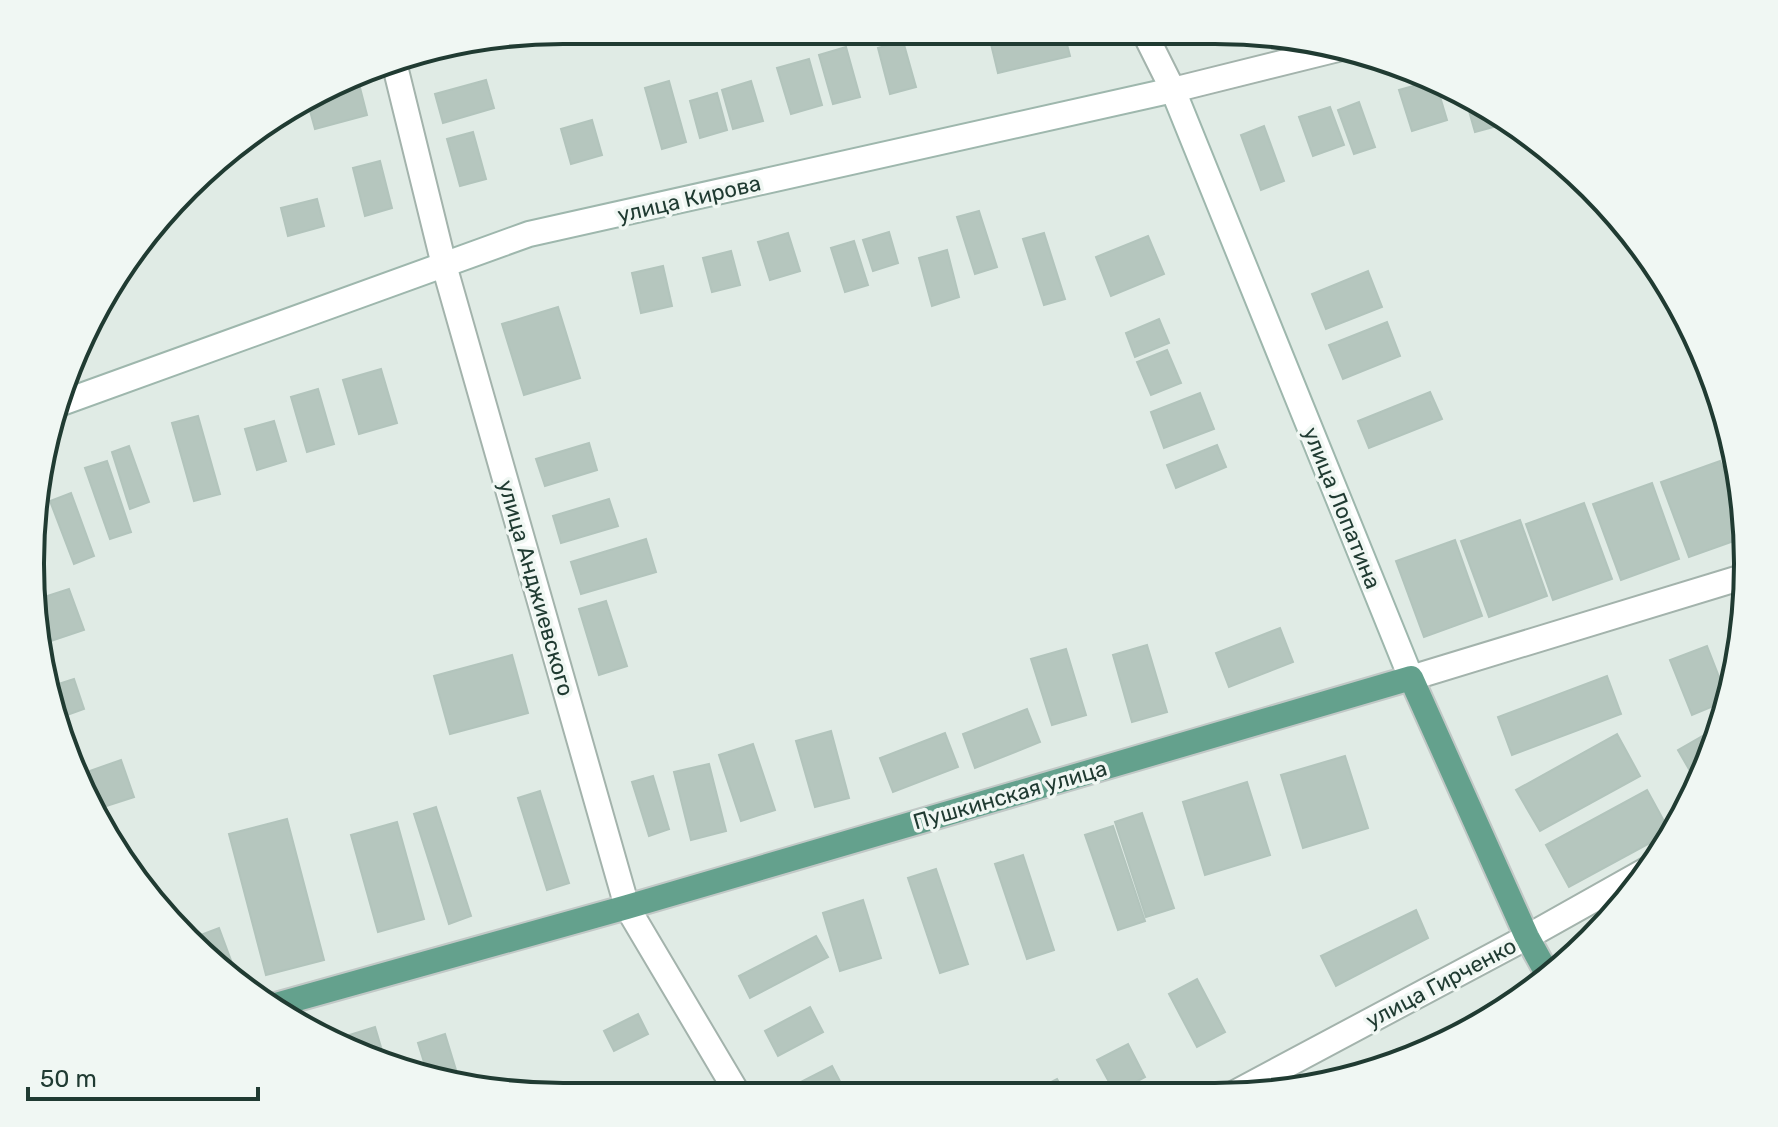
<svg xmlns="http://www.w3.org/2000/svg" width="1778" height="1127" viewBox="0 0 1778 1127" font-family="Rubik,sans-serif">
<rect width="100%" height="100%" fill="#e0ebe5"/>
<path fill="#b5c6be" stroke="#b2c4bc" stroke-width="2" d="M1036,33H1064L1070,56L998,73L991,44Z
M903,41L916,87L890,94L878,48Z
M846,47L860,97L833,104L819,55Z
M809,59L822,105L791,114L777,68Z
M357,76L367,115L315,129L307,100Z
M486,80L494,108L443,123L435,94Z
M1435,80L1447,120L1412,131L1399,90Z
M669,81L686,142L662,149L645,88Z
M751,81L763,121L733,129L722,90Z
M717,93L727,130L700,138L690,101Z
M1465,97L1493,114L1497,126L1475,132Z
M1359,102L1375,147L1354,154L1338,110Z
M1330,107L1344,145L1313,156L1299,117Z
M592,120L602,155L571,164L561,129Z
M1264,126L1284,181L1261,190L1241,135Z
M473,132L486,179L460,186L447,139Z
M380,161L392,208L365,216L353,168Z
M317,199L324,226L288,236L281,208Z
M979,211L997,267L975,274L957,217Z
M889,232L898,263L873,271L863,240Z
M788,233L800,271L770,280L758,242Z
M1044,233L1065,299L1044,305L1023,239Z
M1148,236L1164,274L1111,296L1096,257Z
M854,241L868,285L845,292L831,248Z
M947,250L959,297L932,306L919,258Z
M731,251L740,285L712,292L703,258Z
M663,266L672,306L641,313L632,273Z
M1368,271L1382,307L1326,329L1312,294Z
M558,307L580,378L524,395L502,324Z
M1159,319L1169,343L1135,357L1126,333Z
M1387,322L1400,356L1343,379L1329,345Z
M1167,350L1181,383L1151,395L1137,362Z
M381,369L397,423L359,434L343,380Z
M318,389L334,444L307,452L291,397Z
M1430,392L1442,419L1369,448L1358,421Z
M1200,393L1214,429L1164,448L1151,412Z
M198,416L220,494L194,501L172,423Z
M274,421L286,461L257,470L245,429Z
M589,443L597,470L545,486L536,459Z
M1217,445L1226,467L1176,488L1167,465Z
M129,446L149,502L130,509L112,452Z
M1735,459L1743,494L1744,497L1731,461Z
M107,461L131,532L110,539L85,468Z
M1720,461L1745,529V537L1689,557L1661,482Z
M1652,483L1679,559L1621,580L1593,504Z
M71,493L94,556L74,564L50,501Z
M609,499L618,526L561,543L553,516Z
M1584,503L1612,579L1553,600L1526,524Z
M1520,520L1547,596L1489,617L1461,541Z
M646,539L656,572L581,594L571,562Z
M1455,540L1482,616L1424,637L1396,561Z
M69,589L84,630L42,644L39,635L35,600Z
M606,601L627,666L599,675L579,609Z
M1280,628L1293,662L1229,687L1216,653Z
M1147,645L1167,712L1132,722L1113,655Z
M1707,646L1728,700L1692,715L1670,660Z
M1066,649L1086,715L1052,725L1031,659Z
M512,655L528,713L450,734L434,676Z
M1607,676L1621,714L1512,755L1498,717Z
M74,679L84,709L56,719L48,702L46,688Z
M1027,709L1040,742L975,768L963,734Z
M1720,726H1721L1698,785L1678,750Z
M831,731L849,798L815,807L796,741Z
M945,733L958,767L893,792L880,758Z
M1617,734L1640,776L1540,831L1516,790Z
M753,744L775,810L741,821L719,755Z
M1345,756L1368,828L1303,848L1281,775Z
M121,760L134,797L97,809L81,774Z
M709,764L726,831L691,840L674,772Z
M653,776L669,829L649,836L632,782Z
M1247,782L1270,855L1205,875L1183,802Z
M1647,790L1670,832L1569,887L1546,845Z
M540,791L569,883L547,890L518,798Z
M436,807L471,916L449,924L414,814Z
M1142,813L1174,908L1146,917L1115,822Z
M287,819L324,960L266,975L229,834Z
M397,822L424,919L378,932L351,835Z
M1113,826L1145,921L1118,930L1085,835Z
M1023,855L1054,950L1027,959L995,864Z
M936,869L968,964L940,973L908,878Z
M863,900L881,958L840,971L823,913Z
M1416,910L1428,938L1336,986L1321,956Z
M219,928L236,974L229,977L193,938Z
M816,936L828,957L750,998L739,976Z
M1197,979L1225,1032L1197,1047L1169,994Z
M810,1007L823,1032L778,1056L765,1031Z
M638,1014L648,1034L614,1051L604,1031Z
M1474,1016L1480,1026L1451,1039L1447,1032Z
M375,1027L386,1064L360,1057L339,1045L337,1039Z
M445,1034L460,1083L428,1075L418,1043Z
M1128,1044L1145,1077L1115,1093L1097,1060Z
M1403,1055L1406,1060L1380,1070L1379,1069Z
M832,1066L844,1089L835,1094H802L797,1084Z
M1057,1079L1066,1095H1026Z"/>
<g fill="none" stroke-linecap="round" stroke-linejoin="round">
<defs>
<path id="street" d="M1145,34L1173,90L1338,49
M393,58L444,265L627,907L738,1094
M1411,678L1746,576
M1229,1096L1527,937L1650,868"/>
<path id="secondary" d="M56,405L529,234L1173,90L1411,678"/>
<path id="primary" d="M272,1006L627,907L1411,678L1527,937L1549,977"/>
</defs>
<use href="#street" stroke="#a3b3ac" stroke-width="28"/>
<use href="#secondary" stroke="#9eb7ad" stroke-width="28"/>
<use href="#primary" stroke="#c1c8c6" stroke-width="28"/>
<use href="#street" stroke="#fff" stroke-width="24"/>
<use href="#secondary" stroke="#fff" stroke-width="24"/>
<use href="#primary" stroke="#64a18d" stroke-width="24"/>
</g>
<g text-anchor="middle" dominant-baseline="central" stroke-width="7" stroke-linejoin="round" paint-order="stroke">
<g font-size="22" fill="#203b32" stroke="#f0f7f3">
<text transform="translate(689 199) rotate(-13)">улица Кирова</text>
<text transform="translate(1342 508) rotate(68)">улица Лопатина</text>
<text transform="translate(536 588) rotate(74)">улица Анджиевского</text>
<text transform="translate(1010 795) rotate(-16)">Пушкинская улица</text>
<text transform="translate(1441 983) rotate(-28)">улица Гирченко</text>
</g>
</g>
<path d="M0 0H1778V1127H0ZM563 44H1215A519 519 0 0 1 1734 563V564A519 519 0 0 1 1215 1083H563A519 519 0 0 1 44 564V563A519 519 0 0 1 563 44Z" fill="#f0f7f3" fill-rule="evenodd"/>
<path fill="none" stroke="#203b32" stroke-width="4" d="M563 44H1215A519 519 0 0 1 1734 563V564A519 519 0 0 1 1215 1083H563A519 519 0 0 1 44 564V563A519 519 0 0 1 563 44Z"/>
<path d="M28 1087v12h230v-12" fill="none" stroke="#203b32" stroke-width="4"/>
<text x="40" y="1087" font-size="24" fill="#203b32" stroke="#f0f7f3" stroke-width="6" paint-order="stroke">50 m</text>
</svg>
